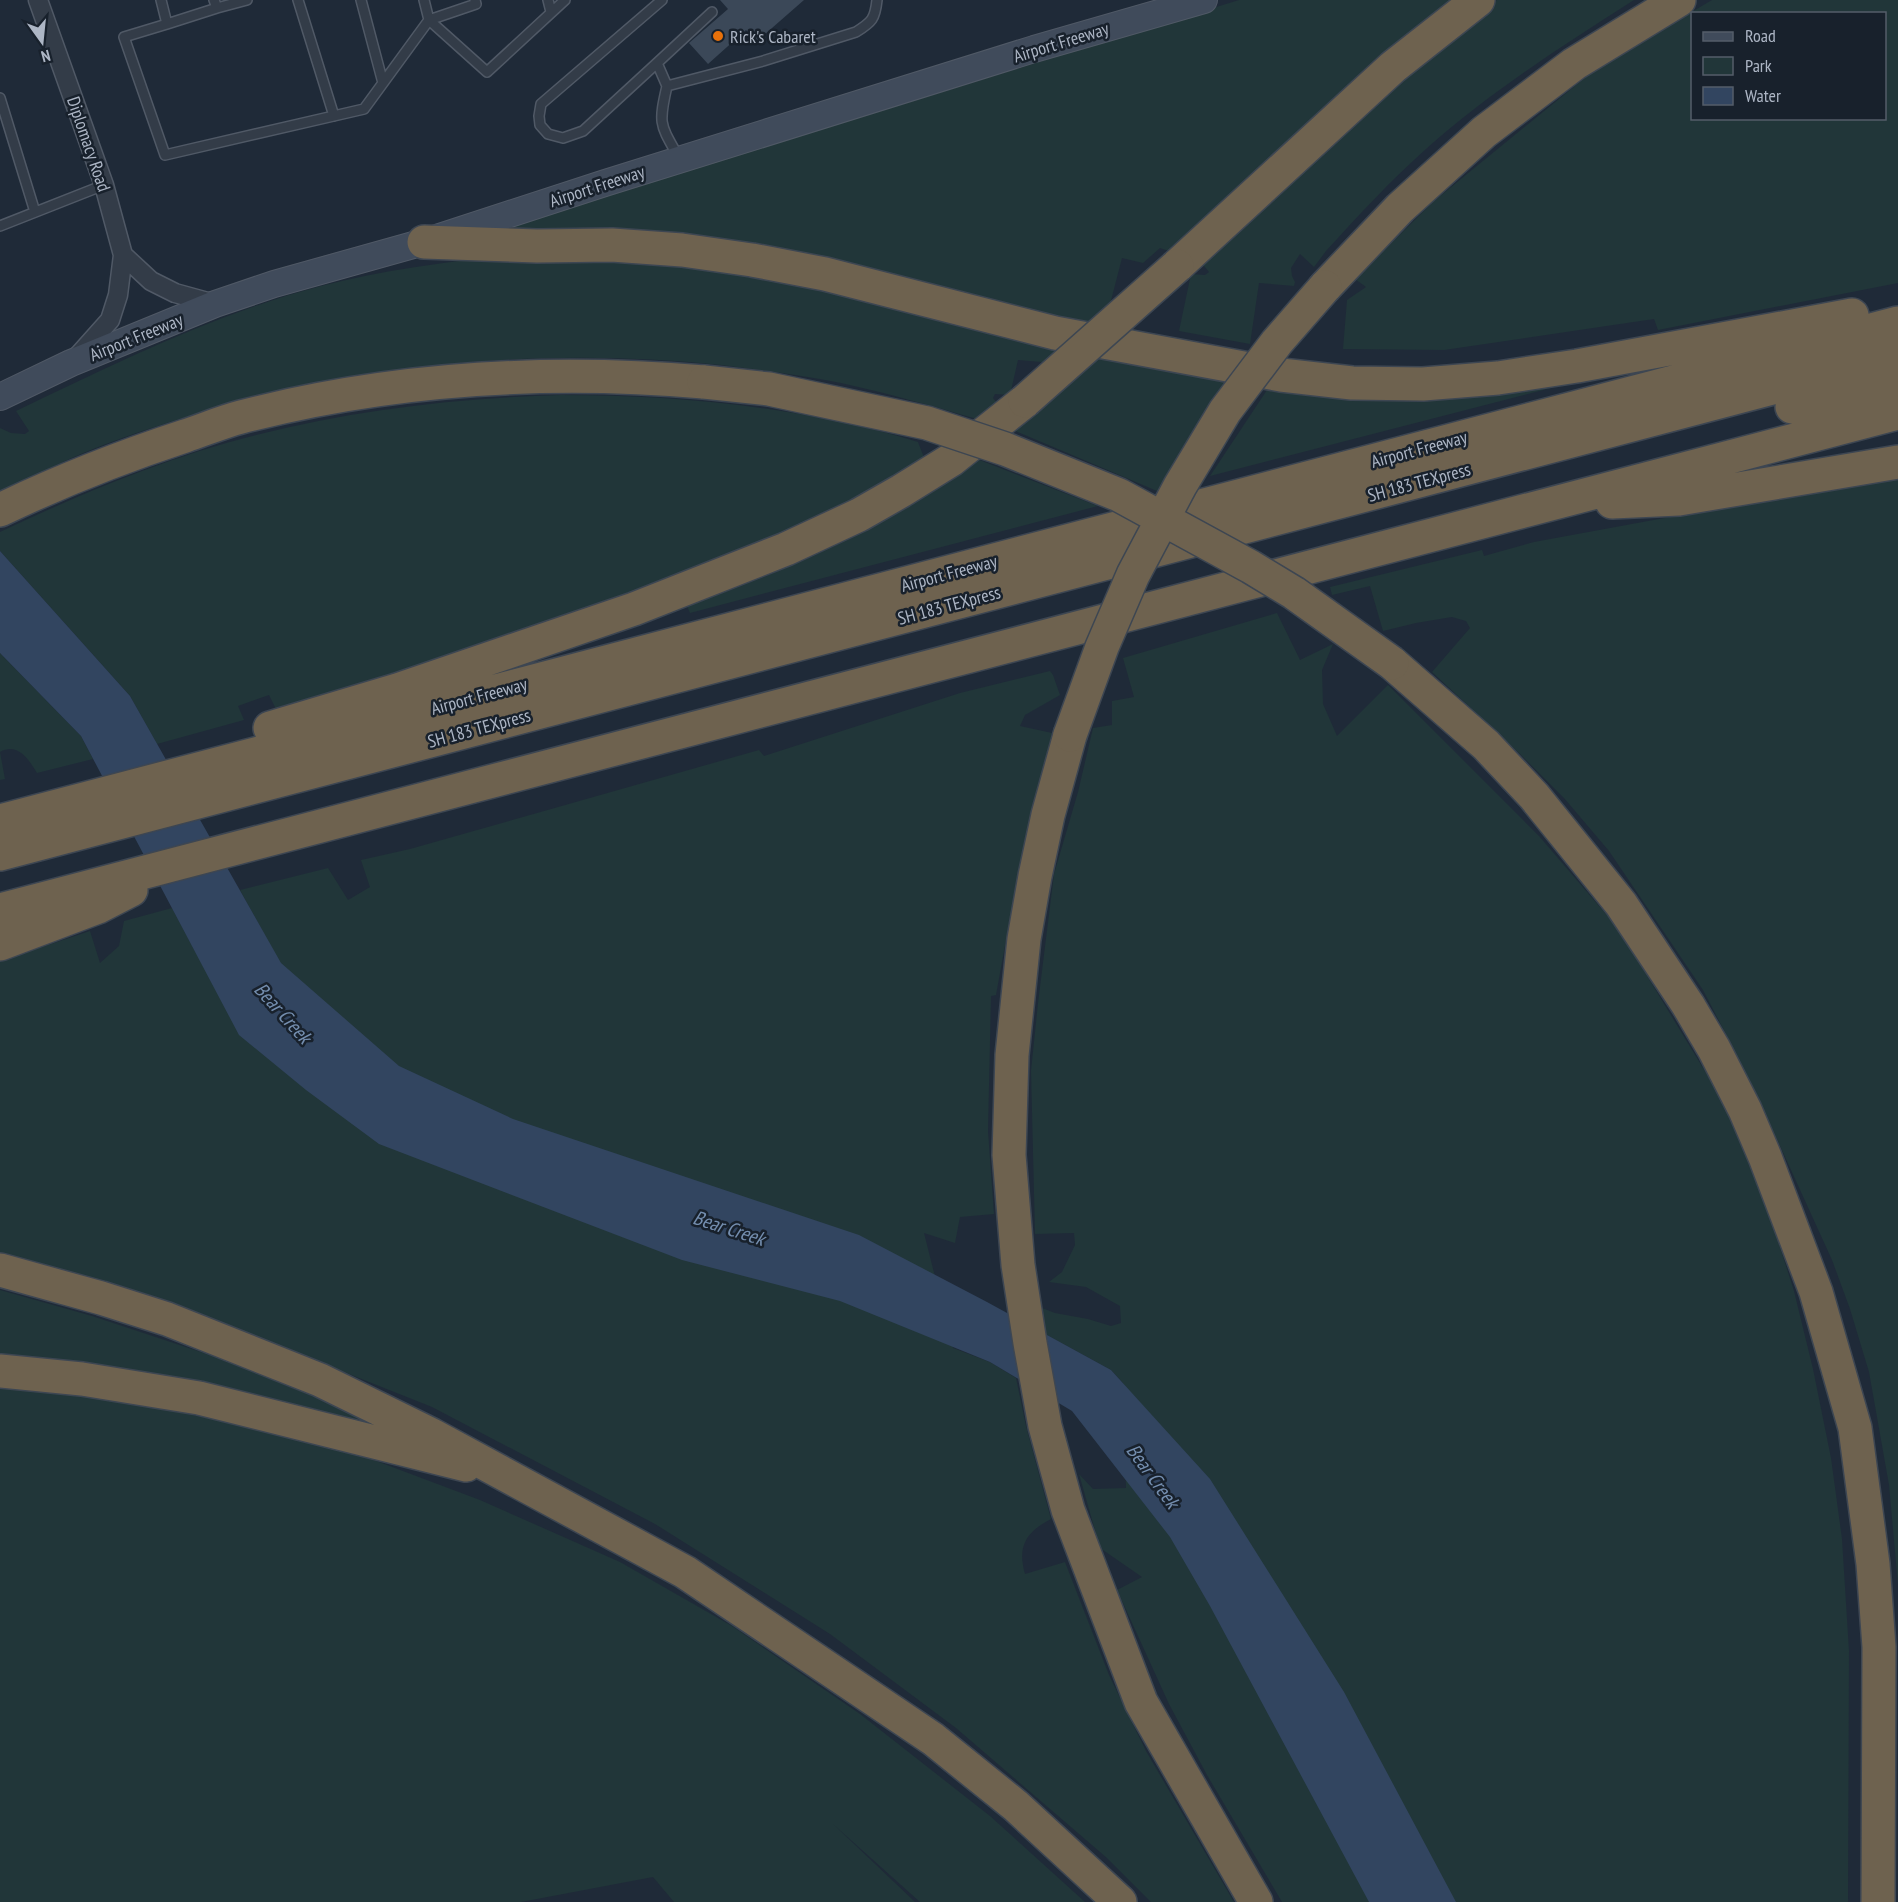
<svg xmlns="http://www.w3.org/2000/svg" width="1898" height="1902" viewBox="0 0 1898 1902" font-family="'PT Sans Narrow',sans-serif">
<rect width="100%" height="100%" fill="#1f2a38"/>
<path fill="#213639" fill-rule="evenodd" d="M1239,0H1451L1379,56L1244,181L1172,252L1160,248L1143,263L1122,258L1108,312L1093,326L510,232L509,226Z
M1497,0H1634C1562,46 1490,92 1426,149C1390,181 1358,216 1326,251L1314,267L1300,254L1291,268L1292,276L1295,282L1294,286L1259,283L1250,344L1179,331L1191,274L1205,275L1209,272L1200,261L1294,174Z
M1712,0H1898V283L1658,330L1654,319L1444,350L1343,349L1347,300L1366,287L1355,279L1434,201L1598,67ZM1692,14H1884V118H1692Z
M515,255L698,260L1073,345L1053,363L1018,360L1010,395L995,394L993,398L997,403L977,419C932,406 887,393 841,383C801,375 761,370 721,365C510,343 304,371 106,444C70,457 35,476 0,492V428L11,433L25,434L29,431L16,411C115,364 214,314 321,286C384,270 449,261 515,255Z
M1101,352L1227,379L1157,491L1013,430Z
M1574,382L1210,476L1271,384Z
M561,395C681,395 803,407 918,442L925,460L779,542L488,646L276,709L269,695L238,706L244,720L157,744L130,696L0,551V532C47,510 93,489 142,471C276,420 419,399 561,395Z
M977,459L1098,506L690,613L687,606C754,582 819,556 881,522C915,503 946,481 977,459Z
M1898,475V1585L1889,1485L1869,1372L1850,1309L1832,1260L1765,1113L1732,1046L1703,990L1609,851L1564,798L1521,755L1432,672L1470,628L1466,621L1452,617L1416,623L1383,631L1370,586L1332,595L1330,587L1482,550L1484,556L1534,542Z
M1277,613L1300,660L1333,644L1322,670L1323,704L1337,736L1388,685L1539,836L1618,928L1731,1114L1764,1197L1794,1291L1813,1369L1831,1458L1842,1539L1849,1651L1848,1902H1282L1207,1775L1169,1704L1117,1590L1142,1577L1100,1548L1079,1474L1093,1489L1126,1488L1123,1383L1111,1370L1045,1334L1042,1308L1055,1313L1088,1319L1111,1326L1121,1323L1120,1306L1086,1287L1049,1282L1062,1272L1075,1245L1074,1233L1035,1234L1031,1071L1038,1003L1054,874L1078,792L1093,728L1112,725V701L1134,697L1123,658Z
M0,653L81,736L93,759L37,773C29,760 18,742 0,752L5,779L0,780Z
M1050,671L1053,675L1060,695L1025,715L1020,726L1052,733L1019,869L996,995L991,996L988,1131L994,1214L960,1217L955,1243L924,1233L953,1348L990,1362L1016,1378L1026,1426L1051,1519C1026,1532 1017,1546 1025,1574L1065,1562L1109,1675L1146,1751L1234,1902H1151L1107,1858L956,1728L830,1634L655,1524L432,1407L150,1295L0,1253V961L90,931L100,963L119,946L124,921L172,908L195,951L269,943L240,890L328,868L348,900L370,887L361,860L410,849L759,750L764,756L960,693Z
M0,1290L92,1316L222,1359L403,1433L103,1368L0,1354Z
M0,1387L106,1397L260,1429L371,1459L480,1500L620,1562L732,1626L860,1714L990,1816L1085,1902H920L833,1824L915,1902H674L653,1877L521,1902H0Z"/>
<path fill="#324560" d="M0,551L130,696L281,963L399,1066L513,1119L859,1235L987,1302L1111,1370L1210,1479L1344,1692L1456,1902H1369L1210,1606L1170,1537L1072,1411L990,1362L840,1301L682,1260L379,1144L306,1090L239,1035L81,736L0,653Z"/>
<path fill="#3b4858" d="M720,0H804L757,41L746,30L708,64L689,43L728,9Z"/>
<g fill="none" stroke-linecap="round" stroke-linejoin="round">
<defs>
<path id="lane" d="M161,0L167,24L124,37L165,155L364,109L429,20L487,72L565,0
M214,0L217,8L247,0
M298,0L334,116
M361,0L383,83
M424,0L429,20L476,4L475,0
M548,0L551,12
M167,24L217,8
M657,63L583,131L563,138L548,134L540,125L539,116L541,104L662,0
M667,86L657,63L712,12
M0,98L35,212
M679,158C660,124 658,125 667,86L763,61L856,32C872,22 875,19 877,0
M0,226L104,185"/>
<path id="street" d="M38,0L104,185L123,255L118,295L110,320L77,357
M123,255L151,281L175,293L215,304"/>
<path id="secondary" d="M0,397L71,363L215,304L274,284L424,242L605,183L1034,49L1204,0"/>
<path id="highway" d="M424,242L537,246L612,245L682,250L752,260L825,274L1055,333L1281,375L1352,383L1423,384L1498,378L1577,366L1852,315
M1177,266L1393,67L1478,0
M1325,287L1400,208L1484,132L1574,64L1679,0
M1792,407L1898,380
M1612,502L1679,499L1898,462
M0,510C60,481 121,457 185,436C203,430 222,422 241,417C391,378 549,369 704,382
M1392,663L1486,745L1534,796L1621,904L1688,1005L1714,1049L1745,1110L1765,1157L1816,1292L1855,1428L1873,1564L1879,1647L1878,1902
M270,728L397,690L634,609L786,549L859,515L901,491L951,460L1025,401
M1070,735L1048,815L1035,876L1024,939L1012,1055L1009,1155L1018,1265L1030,1343L1045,1426L1068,1510L1141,1702L1256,1902
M0,821L1898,323
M0,854L1898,355
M0,910L1898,413
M0,944L98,907L131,890
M0,1270L101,1298L167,1319L320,1380L432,1435L685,1572L933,1739L1016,1806L1120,1902
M0,1371L82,1379L199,1398L466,1465"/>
</defs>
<use href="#lane" stroke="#505966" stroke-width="12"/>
<use href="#street" stroke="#505966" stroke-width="21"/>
<use href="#secondary" stroke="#505966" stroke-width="28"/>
<use href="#highway" stroke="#3d4652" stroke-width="36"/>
<use href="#lane" stroke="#333c48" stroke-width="9"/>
<use href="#street" stroke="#333c48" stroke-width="18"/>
<use href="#secondary" stroke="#404b5b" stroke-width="26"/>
<use href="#highway" stroke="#6e624f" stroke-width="33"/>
<defs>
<path id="highway-bridge" d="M704,382L769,389L927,423L1005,449L1119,495L1251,567L1294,593L1392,663
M1025,401L1177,266
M1070,735L1102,647L1133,575L1180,486L1225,411L1277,342L1325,287"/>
</defs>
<use href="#highway-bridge" stroke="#3d4652" stroke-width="36" stroke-linecap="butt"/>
<use href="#highway-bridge" stroke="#6e624f" stroke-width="33"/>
</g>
<circle fill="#e8710a" stroke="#18212c" stroke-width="2" cx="718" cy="36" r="6"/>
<g text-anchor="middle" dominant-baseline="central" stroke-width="5" stroke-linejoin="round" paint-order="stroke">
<g font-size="18" fill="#adb6c5" stroke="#18212c" text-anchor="start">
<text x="730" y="36">Rick's Cabaret</text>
</g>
<g font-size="18" fill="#adb6c5" stroke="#18212c">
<text transform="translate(1061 42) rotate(-17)">Airport Freeway</text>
<text transform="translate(89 144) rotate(71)">Diplomacy Road</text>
<text transform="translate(597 186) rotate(-18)">Airport Freeway</text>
<text transform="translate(136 337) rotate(-22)">Airport Freeway</text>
<text transform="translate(1419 449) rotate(-15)">Airport Freeway</text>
<text transform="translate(1419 482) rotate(-15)">SH 183 TEXpress</text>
<text transform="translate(949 573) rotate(-15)">Airport Freeway</text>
<text transform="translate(949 605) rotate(-15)">SH 183 TEXpress</text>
<text transform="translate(479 696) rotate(-15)">Airport Freeway</text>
<text transform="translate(479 728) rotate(-15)">SH 183 TEXpress</text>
</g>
<g font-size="20" font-style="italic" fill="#748eaf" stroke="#18212c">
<text transform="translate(283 1013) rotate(48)">Bear Creek</text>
<text transform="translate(729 1228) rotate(18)">Bear Creek</text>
<text transform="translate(1153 1476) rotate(54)">Bear Creek</text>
</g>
</g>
<rect x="1691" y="12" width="195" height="108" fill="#18212c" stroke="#545d69" stroke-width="1.5"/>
<rect x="1703" y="32" width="30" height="9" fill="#404b5b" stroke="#545d69" stroke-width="1.5"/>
<text x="1745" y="42" font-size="18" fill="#adb6c5">Road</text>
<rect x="1703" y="57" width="30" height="18" fill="#213639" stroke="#545d69" stroke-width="1.5"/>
<text x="1745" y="72" font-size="18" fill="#adb6c5">Park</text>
<rect x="1703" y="87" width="30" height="18" fill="#324560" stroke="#545d69" stroke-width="1.5"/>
<text x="1745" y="102" font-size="18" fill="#adb6c5">Water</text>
<g transform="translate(42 42) rotate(165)" stroke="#18212c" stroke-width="4.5" paint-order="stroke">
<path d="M0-4.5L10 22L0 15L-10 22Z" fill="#adb6c5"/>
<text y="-9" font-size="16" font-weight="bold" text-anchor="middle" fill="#adb6c5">N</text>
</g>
</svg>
